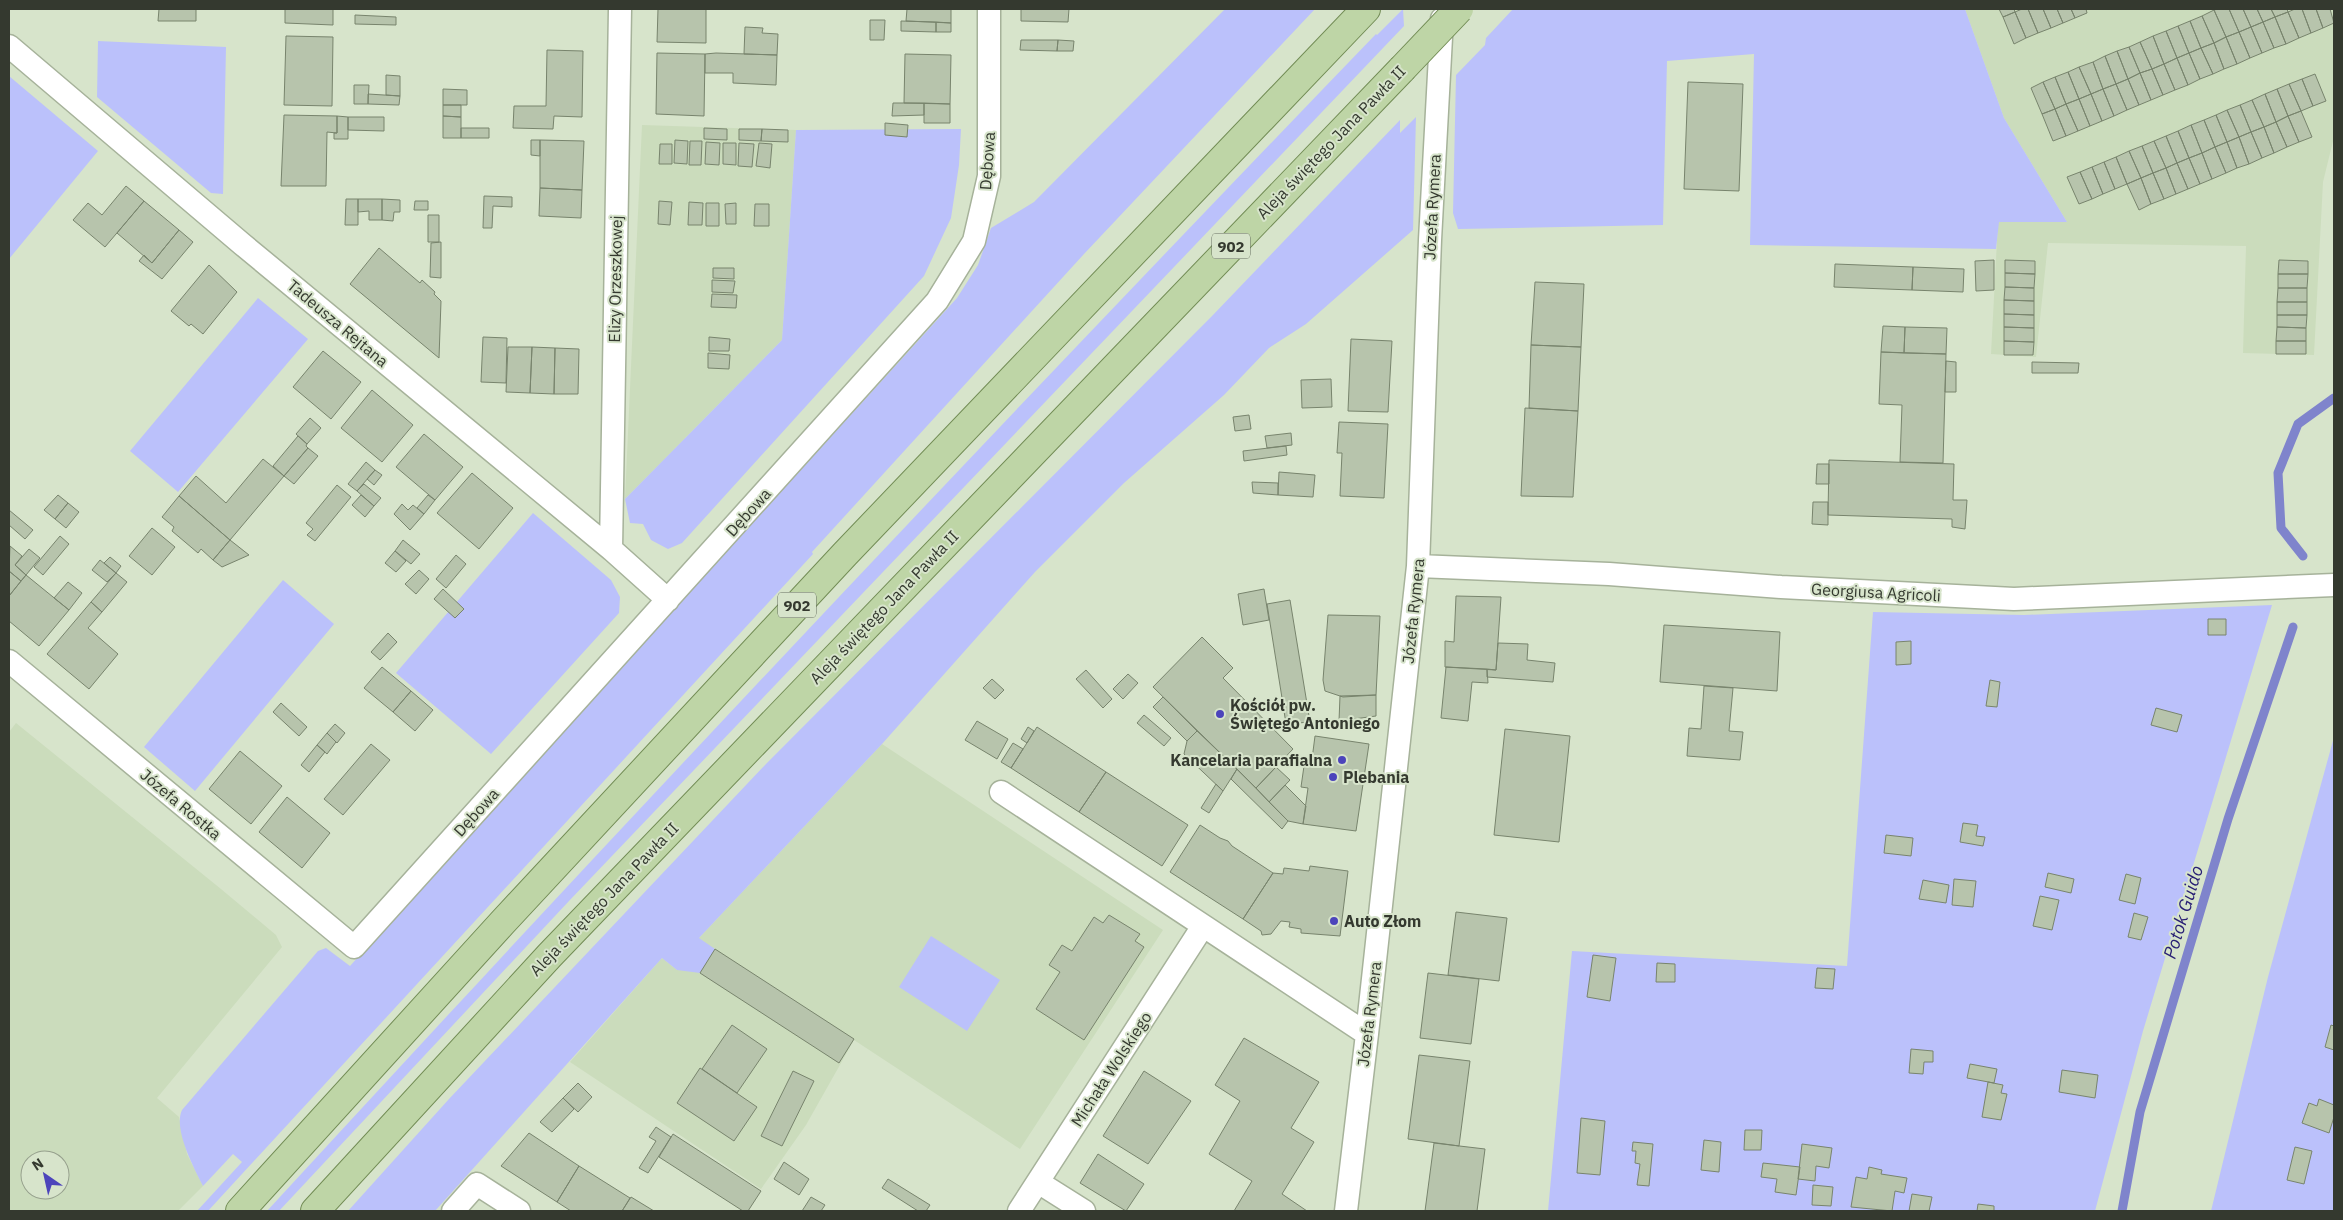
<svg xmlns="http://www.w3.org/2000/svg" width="2343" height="1220" viewBox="0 0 2343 1220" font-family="'IBM Plex Sans',sans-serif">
<rect width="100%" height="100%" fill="#d7e4cb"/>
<path fill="#cbdcbc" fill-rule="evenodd" d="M1965,9H2334V137L2323,182L2314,355L2243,353L2246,246L2048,243L2036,357L1991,354L1998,222H2067L2004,118Z
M642,125L796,130L782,340L625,499Z
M16,723L221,889L276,935L282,947L157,1098L179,1117L187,1154L203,1186L178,1211H9V732ZM30,1160H60V1190H30Z
M882,744L1163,930L1020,1149L854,1040L806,1125L761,1189L570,1062L662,958L677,970L699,938Z"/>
<path fill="#bbc1fb" d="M1225,9H1315L1084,254L812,552L813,554L208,1211H197L242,1162L233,1154L203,1186C194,1168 173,1129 182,1110L318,951L326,948L350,966L957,298L978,265L991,228L1034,202Z
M1403,9L1404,26L569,901L279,1211H267C632,814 1002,422 1376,34L1377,35Z
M1513,9H1965L2004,118L2067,222H1999L1996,249L1750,245L1754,54L1667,61L1663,225L1458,229L1453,213L1456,75L1485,45L1486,38Z
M98,41L226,47L223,194L211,193L97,97Z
M9,76L98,151L9,259Z
M1416,117L1413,230L1306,324L1269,348L1224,395L1124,483L1035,572L882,744L699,938L715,949L700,973L677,970L662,958L435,1211H348L449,1099L766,764L1213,315L1400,120V133Z
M961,129L959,165L951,218L924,276L682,543L668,549L651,540L643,524L630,523L625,499L782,340L796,130Z
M258,298L308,339L178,492L130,451Z
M533,513L611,580L620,597L619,613L491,754L396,673Z
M283,580L334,624L195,791L144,747Z
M2272,605L2143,1031L2095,1211H1548L1572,951L1847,966L1873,612L2024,615Z
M2334,737V1211H2211L2268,977Z
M931,936L1000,980L967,1031L899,987Z"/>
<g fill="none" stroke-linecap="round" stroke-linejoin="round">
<path stroke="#7f84cc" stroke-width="9" d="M2303,556L2281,528L2278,473L2298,424L2334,398
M2122,1211L2140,1112L2228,819L2293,627"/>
</g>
<path fill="#b7c4ac" stroke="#78846d" d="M159,9H196V21H158Z
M285,9H333V25L285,23Z
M658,9H706V43L657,42Z
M907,9H951V23L906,21Z
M1021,9H1069L1068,22L1021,21Z
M1999,9H2014L2015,12L2003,17Z
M2022,9H2028L2038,33L2026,38L2015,12Z
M2028,9H2043L2051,28L2038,33Z
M2043,9H2057L2063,23L2051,28Z
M2057,9H2071L2075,18L2063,23Z
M2071,9H2086L2087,13L2075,18Z
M2218,9H2229L2239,32L2226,37L2214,10Z
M2229,9H2243L2251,27L2239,32Z
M2243,9H2257L2263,22L2251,27Z
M2257,9H2271L2275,17L2263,22Z
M2271,9H2287L2288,12L2275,17Z
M2295,9H2302L2311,33L2299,38L2288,12Z
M2302,9H2316L2323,28L2311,33Z
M2316,9H2330L2334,23L2323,28Z
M2214,10L2226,37L2214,43L2202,16Z
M2015,12L2026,38L2014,44L2003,17Z
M2288,12L2299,38L2286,44L2275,17Z
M355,15L396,17V25L355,24Z
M2202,16L2214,43L2201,48L2190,21Z
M2275,17L2286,44L2274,48L2263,22Z
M870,20H885L884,40H870Z
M901,21L936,22V32L901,31Z
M2190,21L2201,48L2189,53L2178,26Z
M936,22L951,23V32H936Z
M2263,22L2274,48L2262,53L2251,27Z
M2178,26L2189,53L2177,58L2166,31Z
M745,27L763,28L762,33L778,34L777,55L744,54Z
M2251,27L2262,53L2250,58L2239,32Z
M2166,31L2177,58L2164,64L2153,36Z
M2239,32L2250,58L2237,64L2226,37Z
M286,36L333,37L332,106L284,105Z
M2153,36L2164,64L2152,69L2140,42Z
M2226,37L2237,64L2224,69L2214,43Z
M1021,40H1058L1057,51L1020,50Z
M1058,40L1074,41L1073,51H1057Z
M2140,42L2152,69L2140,73L2129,47Z
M2214,43L2224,69L2213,74L2201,48Z
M2129,47L2140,73L2128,79L2117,51Z
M2201,48L2213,74L2200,79L2189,53Z
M547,50L583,51L582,117L554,116L553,129L513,128L514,106H546Z
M2117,51L2128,79L2116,84L2105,56Z
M657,53L705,54L704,116L656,114Z
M716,53L777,55L776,85L733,83V73H705V54Z
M2189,53L2200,79L2188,85L2177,58Z
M905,54L951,55L950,104L904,103Z
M2105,56L2116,84L2103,89L2093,62Z
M2177,58L2188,85L2175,90L2164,64Z
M2093,62L2103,89L2091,94L2079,67Z
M2164,64L2175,90L2163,95L2152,69Z
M2079,67L2091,94L2079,99L2068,72Z
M2152,69L2163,95L2151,100L2140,73Z
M2068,72L2079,99L2066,104L2055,77Z
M2140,73L2151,100L2139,105L2128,79Z
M2315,74L2326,101L2313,106L2302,79Z
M386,75L400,76V96L386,95Z
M2055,77L2066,104L2055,109L2043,82Z
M2128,79L2139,105L2127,110L2116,84Z
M2302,79L2313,106L2301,111L2289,84Z
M1688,82L1743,84L1739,191L1684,189Z
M2043,82L2055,109L2042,114L2031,88Z
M2116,84L2127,110L2114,116L2103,89Z
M2289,84L2301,111L2288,116L2277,89Z
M354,85H369L368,104H354Z
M443,89L467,90V105H443Z
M2103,89L2114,116L2102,121L2091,94Z
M2277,89L2288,116L2276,122L2265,94Z
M368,94L400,96L399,105L368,104Z
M2091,94L2102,121L2090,126L2079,99Z
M2265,94L2276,122L2264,127L2252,100Z
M2079,99L2090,126L2078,131L2066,104Z
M2252,100L2264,127L2251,132L2240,105Z
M893,103H924V115L892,116Z
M924,103L950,104V123H924Z
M2066,104L2078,131L2066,136L2055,109Z
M443,105H461V117L443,116Z
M2240,105L2251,132L2239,137L2227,110Z
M2055,109L2066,136L2053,141L2042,114Z
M2227,110L2239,137L2227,142L2216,115Z
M2301,111L2312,137L2299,142L2288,116Z
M284,115L337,116V133L327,132L326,186H281Z
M2216,115L2227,142L2215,147L2204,120Z
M337,116L348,117V139H334V133H337Z
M443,116L461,117V138H443Z
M2288,116L2299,142L2287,147L2276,122Z
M348,117H384V131L348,130Z
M2204,120L2215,147L2202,153L2191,125Z
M2276,122L2287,147L2274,153L2264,127Z
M885,123L908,125L907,137L885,135Z
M2191,125L2202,153L2189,158L2178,131Z
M2264,127L2274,153L2262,158L2251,132Z
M461,128H489V138H461Z
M704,128L727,129V140L704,139Z
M739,129H762L761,141L739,140Z
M762,129L788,130V142L761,141Z
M2178,131L2189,158L2177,163L2166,136Z
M2251,132L2262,158L2249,164L2239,137Z
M2166,136L2177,163L2166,168L2154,141Z
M2239,137L2249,164L2237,168L2227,142Z
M531,140H540V156L531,155Z
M540,140L584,141L582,190L540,188Z
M675,140L688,141L687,164L674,163Z
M690,141H702L701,165H689Z
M2154,141L2166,168L2153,173L2142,146Z
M706,142L720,143L719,165L705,164Z
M2227,142L2237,168L2226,173L2215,147Z
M723,143H736V165L723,164Z
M739,143L754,144L752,167L738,166Z
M759,143L772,144L770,168L756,166Z
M660,144H672V164H659Z
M2142,146L2153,173L2141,178L2129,151Z
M2215,147L2226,173L2212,179L2202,153Z
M2129,151L2141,178L2127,184L2116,157Z
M2202,153L2212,179L2200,184L2189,158Z
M2116,157L2127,184L2115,189L2104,162Z
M2189,158L2200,184L2188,189L2177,163Z
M2104,162L2115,189L2103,194L2092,167Z
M2177,163L2188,189L2176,194L2166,168Z
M2092,167L2103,194L2092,199L2080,172Z
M2166,168L2176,194L2164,199L2153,173Z
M2080,172L2092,199L2079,204L2067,177Z
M2153,173L2164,199L2151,204L2141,178Z
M2141,178L2151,204L2139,210L2127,184Z
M126,186L144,201L105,247L73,220L88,203L102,215Z
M540,188L582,190L581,218L539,216Z
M484,196L512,197V207L493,206L492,228H483Z
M346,199H358V225H345Z
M358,199H382V220H369V211L358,212Z
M382,199L400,200V212H394L393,221L382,220Z
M144,201L179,230L152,263L117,233Z
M415,201H428V210H414Z
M659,201L672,202L670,225L658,224Z
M689,202L703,203L702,225H688Z
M706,203H719V226H706Z
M736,203V224H726L725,204Z
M755,204H769V226H754Z
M428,215H439V242H428Z
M179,230L193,242L162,279L139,261L144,255L152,263Z
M441,242V278L430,277L431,243Z
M379,248L420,283L422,280L435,292L434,294L441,301L439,358L350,284Z
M1994,260V290L1976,291L1975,261Z
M2005,260L2035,261V274L2005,273Z
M2279,260L2308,261V274H2278Z
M1835,264L1913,267L1912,290L1834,287Z
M209,265L237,292L203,334L191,324L189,326L171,311Z
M1913,267L1964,269L1963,292L1912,290Z
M713,268H734V279L713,278Z
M2005,273L2035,274L2034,288L2005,287Z
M2278,274H2308L2307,288H2278Z
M712,280L735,281L733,293L712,292Z
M1535,282L1584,284L1581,347L1531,345Z
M2005,287L2034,288V301L2004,300Z
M2278,288H2307V302H2277Z
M712,294L737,295L736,308L711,307Z
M2004,300L2034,301V315L2004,314Z
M2277,302H2307V315H2277Z
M2004,314L2034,315V328L2004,327Z
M2277,315H2307L2306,328L2277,327Z
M1883,326L1905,327L1904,353L1881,352Z
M1905,327L1947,328L1946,354L1904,353Z
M2004,327L2034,328V342L2004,341Z
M2277,327L2306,328V341H2276Z
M483,337L507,338L506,383L481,382Z
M709,337L730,339L729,351H709Z
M1351,339L1392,341L1388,412L1348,411Z
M2004,341L2034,342L2033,355H2004Z
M2276,341H2306V354H2276Z
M1531,345L1581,347L1578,411L1529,408Z
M508,347H532L530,393L506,392Z
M532,347L555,348L554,394L530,393Z
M555,348L579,349L578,394H554Z
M323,351L361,382L331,419L293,387Z
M1881,352L1946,354L1943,463L1900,462L1902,405L1879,404Z
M708,353L730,355L729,369L708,368Z
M1946,361L1956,362V392H1945Z
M2032,362L2079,363L2078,373H2032Z
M1331,379L1332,407L1302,408L1301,380Z
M372,390L413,425L382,462L341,428Z
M1525,408L1578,411L1573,497L1521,496Z
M1249,415L1251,429L1235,431L1233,417Z
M310,418L321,428L307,444L296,434Z
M1339,422L1388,424L1384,498L1340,496L1342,453H1337Z
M1291,433L1292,445L1267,448L1265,436Z
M424,434L463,467L435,500L396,467Z
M298,436L307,444L306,446L308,448L284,476L273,466Z
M1286,446L1287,455L1244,461L1243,451Z
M308,448L318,456L294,484L284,476Z
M263,459L284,476L230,540L179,496L196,476L226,503Z
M1829,460L1954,464L1953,500H1967L1965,529L1952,527V519L1828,515Z
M366,462L375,470L357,491L348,484Z
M1817,464H1829V484H1816Z
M375,470L382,475L374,485L367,479Z
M1279,472L1315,475L1313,497L1278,495Z
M472,473L513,508L479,549L437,513Z
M1252,482L1278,483V495L1253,493Z
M364,484L381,498L374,506L357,491Z
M337,485L351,497L315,541L307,535L313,529L306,523Z
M58,495L68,503L55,519L44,510Z
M361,495L374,506L365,517L352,505Z
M428,495L435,500L424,514L417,508Z
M179,496L230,540L213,560L201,549L198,553L172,531L174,527L162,517Z
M1813,502H1828V525L1812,524Z
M68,503L79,512L66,528L55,519Z
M402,504L408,510L413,505L424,514L410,530L394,514Z
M9,510L33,530L25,539L9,525Z
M152,528L175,547L152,575L129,556Z
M60,536L69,544L43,575L34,567Z
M230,540L249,555L222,567L213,560Z
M403,540L420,554L411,564L395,551Z
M10,546L22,556L15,565L26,575L21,581L9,571Z
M29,549L40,558L26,575L15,565Z
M395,551L406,561L396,572L385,563Z
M456,555L466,564L446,588L436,579Z
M110,557L121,566L116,573L104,563Z
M100,560L116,573L107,582L92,570Z
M419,570L429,579L416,594L405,584Z
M9,571L21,581L9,596Z
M116,573L127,582L102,612L91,602Z
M26,575L69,610L39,646L9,621V596Z
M68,582L82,593L69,610L54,598Z
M443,589L464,609L455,618L434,599Z
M1264,589L1269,620L1243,625L1238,594Z
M1456,596L1501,597L1496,670L1445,667V641L1454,642Z
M1290,600L1310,722L1286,724L1282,698L1267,604Z
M91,602L102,612L88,628L118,654L89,689L47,654Z
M1328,615L1380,616L1376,695L1343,697L1325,691L1323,680Z
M2208,619H2226V635H2208Z
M1664,625L1780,632L1777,691L1660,682Z
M388,633L397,642L380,660L371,652Z
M1202,637L1233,668L1223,678L1293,749L1256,788L1153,687Z
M1911,641V664L1896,665V642Z
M1498,643L1528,644L1527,660L1555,663L1553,682L1487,677V669L1496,670Z
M382,667L411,691L393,712L364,688Z
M1446,667L1487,669L1488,683L1472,682L1468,721L1441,718Z
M1086,670L1112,699L1103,708L1076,679Z
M1128,674L1138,683L1123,699L1113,689Z
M992,679L1004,690L995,699L983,688Z
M1990,680L2000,682L1997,707L1986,706Z
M1704,686L1733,688L1729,731L1743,732L1740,760L1687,756L1689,728L1701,729Z
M411,691L433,710L415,731L393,712Z
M1376,695V716L1339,721L1340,696Z
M1163,697L1197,731L1187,741L1153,707Z
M281,703L307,727L299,736L273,712Z
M2156,708L2182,715L2177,732L2151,725Z
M1144,715L1171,738L1164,746L1137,723Z
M977,721L1008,739L997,759L965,740Z
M335,724L345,733L337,743L327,733Z
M1028,727L1034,731L1027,743L1021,739Z
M1037,727L1106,772L1079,812L1011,768Z
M1505,729L1570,736L1559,842L1494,835Z
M1197,731L1237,769L1223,791L1184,754L1187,741Z
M327,733L336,742L327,754L317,745Z
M1315,736L1369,744L1356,831L1303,824L1308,788L1301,787L1304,766L1311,767Z
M1013,743L1023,749L1011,768L1001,762Z
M371,744L390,760L343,815L324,799Z
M317,745L325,752L309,772L301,765Z
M240,751L282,786L251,824L209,789Z
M1276,767L1290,780L1269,802L1256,788Z
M1237,769L1288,821L1282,829L1231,779Z
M1106,772L1188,825L1162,866L1079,812Z
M1216,784L1223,791L1209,813L1201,808Z
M1285,785L1306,806L1303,824L1288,821L1269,802Z
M287,797L330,833L302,868L259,832Z
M1963,823L1978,825L1976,836L1985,837L1983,846L1960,842Z
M1200,825L1220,838L1228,841L1232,846L1273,873L1243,919L1170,872Z
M1886,835L1913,838L1911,856L1884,853Z
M1310,866L1348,871L1340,936L1301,933V929L1289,927L1290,922L1281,921L1271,934L1262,935L1261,931L1243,919L1273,873L1283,874L1284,868L1309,871Z
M2048,873L2074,879L2071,893L2045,887Z
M2126,874L2141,878L2135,904L2119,900Z
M1954,879L1976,881L1973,907L1952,905Z
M1923,880L1949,885L1946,903L1919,899Z
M2040,896L2059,900L2052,930L2033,926Z
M1456,912L1507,918L1499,981L1448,975Z
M2134,913L2148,917L2141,940L2128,937Z
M1109,915L1140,934L1135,941L1144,947L1084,1040L1036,1009L1060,972L1049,965L1062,945L1072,951L1094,917L1103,923Z
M715,949L854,1039L839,1063L700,973Z
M1593,955L1616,958L1610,1001L1587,997Z
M1657,963L1675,964V982H1656Z
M1817,968L1835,969L1833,989L1815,988Z
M1428,973L1479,979L1471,1044L1420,1038Z
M732,1025L767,1049L737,1093L702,1069Z
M2331,1025L2334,1026V1050L2325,1047Z
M1244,1038L1319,1082L1291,1128L1314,1142L1282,1194L1307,1211H1234L1252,1181L1209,1154L1240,1101L1215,1085Z
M1911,1049L1933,1051V1062H1924L1923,1074L1909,1073Z
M1419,1055L1470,1061L1459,1146L1408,1139Z
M1970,1064L1997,1069L1994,1083L1967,1078Z
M700,1068L757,1107L734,1141L677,1103Z
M2062,1070L2098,1075L2095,1098L2059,1092Z
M793,1071L814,1081L782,1146L761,1136Z
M1144,1071L1191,1101L1148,1164L1103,1136Z
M1988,1082L2003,1085L2001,1093L2007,1094L2001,1120L1982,1117Z
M578,1083L592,1097L578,1112L563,1098Z
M563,1098L574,1109L552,1132L540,1122Z
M2319,1099L2334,1105V1117L2329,1133L2302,1123L2309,1103L2317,1106Z
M1581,1118L1605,1121L1600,1175L1577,1173Z
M656,1127L671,1137L648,1173L639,1168L656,1141L649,1137Z
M1745,1130H1762L1761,1150H1744Z
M529,1133L579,1166L557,1202L501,1166Z
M673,1134L761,1191L748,1211H743L659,1157Z
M1704,1140L1721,1142L1719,1172L1701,1170Z
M1633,1142L1653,1144L1649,1186L1637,1185L1640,1164L1635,1163L1636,1151H1632Z
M1434,1143L1485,1149L1477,1211H1425Z
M1802,1144L1832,1148L1829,1168L1816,1166L1815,1181L1798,1179Z
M2295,1147L2312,1151L2304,1184L2287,1180Z
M1098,1154L1144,1184L1126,1211L1080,1183Z
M784,1162L809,1179L799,1195L774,1179Z
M1763,1163L1800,1167L1796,1195L1775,1192L1777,1179L1761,1177Z
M579,1166L630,1198L622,1211H571L557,1202Z
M1869,1167L1882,1170L1881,1174L1907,1178L1904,1193L1895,1191L1892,1211L1851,1207L1856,1177L1867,1179Z
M888,1179L930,1205L926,1211H918L882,1188Z
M1813,1185L1833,1187L1831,1206L1812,1205Z
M1912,1194L1932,1197L1929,1211H1909Z
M631,1197L654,1211H622Z
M811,1197L825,1205L821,1211H802Z
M1978,1204L1994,1206V1211H1977Z"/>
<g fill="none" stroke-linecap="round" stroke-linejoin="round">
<defs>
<path id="minor" d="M9,46L242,244L611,549L668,600
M611,549L620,9
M1418,566L1609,574L1781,587L2014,599L2334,585
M9,661L354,947L937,301L974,241L989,176V9
M1001,792L1367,1034
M1038,1182L1084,1211
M453,1211L477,1184L519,1211
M1019,1211L1203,926
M1346,1211L1367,1034L1418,566L1430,240L1442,19"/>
<path id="primary" d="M240,1211L502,923L845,554L1366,9
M315,1211L550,955L1402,69"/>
</defs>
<use href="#minor" stroke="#a6b29a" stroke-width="25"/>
<use href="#primary" stroke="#728c55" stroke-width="30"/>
<use href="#minor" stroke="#fff" stroke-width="22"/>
<use href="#primary" stroke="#bed5a6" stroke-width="28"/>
<defs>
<path id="primary-bridge" d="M1402,69L1459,9"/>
</defs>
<use href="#primary-bridge" stroke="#728c55" stroke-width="30" stroke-linecap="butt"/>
<use href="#primary-bridge" stroke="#bed5a6" stroke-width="28"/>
</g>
<g fill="#4c44bb" stroke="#d7e4cb" stroke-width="2">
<circle cx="1220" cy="714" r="5"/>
<circle cx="1342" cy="760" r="5"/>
<circle cx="1333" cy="777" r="5"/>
<circle cx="1334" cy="921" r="5"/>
</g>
<g text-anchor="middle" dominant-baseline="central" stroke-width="4" stroke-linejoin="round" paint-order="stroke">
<g fill="#d7e4cb" stroke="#656c5e" stroke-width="1">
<rect x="1212" y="233.5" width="38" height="25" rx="4"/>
<rect x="778" y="592.5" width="38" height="25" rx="4"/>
</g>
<g font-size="15" font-weight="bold" fill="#34392f">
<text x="1231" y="246">902</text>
<text x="797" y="605">902</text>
</g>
<g font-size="16" fill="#34392f" stroke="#d7e4cb">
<text transform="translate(1331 142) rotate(-46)">Aleja świętego Jana Pawła II</text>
<text transform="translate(987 161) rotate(-86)">Dębowa</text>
<text transform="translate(1432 207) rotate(-87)">Józefa Rymera</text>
<text transform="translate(615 279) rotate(-89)">Elizy Orzeszkowej</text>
<text transform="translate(338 323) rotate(40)">Tadeusza Rejtana</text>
<text transform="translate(748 512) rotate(-48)">Dębowa</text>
<text transform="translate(1876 592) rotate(3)">Georgiusa Agricoli</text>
<text transform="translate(884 607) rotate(-46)">Aleja świętego Jana Pawła II</text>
<text transform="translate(1413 611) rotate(-84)">Józefa Rymera</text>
<text transform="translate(181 804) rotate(40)">Józefa Rostka</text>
<text transform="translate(476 812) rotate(-48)">Dębowa</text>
<text transform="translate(604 899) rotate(-46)">Aleja świętego Jana Pawła II</text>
<text transform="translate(1369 1014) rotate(-83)">Józefa Rymera</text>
<text transform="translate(1111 1069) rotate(-57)">Michała Wolskiego</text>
</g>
<g font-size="16" font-weight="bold" fill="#34392f" stroke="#d7e4cb" text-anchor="start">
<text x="1230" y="705">Kościół pw.<tspan x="1230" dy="18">Świętego Antoniego</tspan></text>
<text x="1332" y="760" text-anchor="end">Kancelaria parafialna</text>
<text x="1343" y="777">Plebania</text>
<text x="1344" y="921">Auto Złom</text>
</g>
<g font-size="18" font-style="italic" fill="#292075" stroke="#d7e4cb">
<text transform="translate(2183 912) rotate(-73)">Potok Guido</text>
</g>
</g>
<rect width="2343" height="1220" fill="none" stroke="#34392f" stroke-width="20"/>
<g transform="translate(45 1175) rotate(326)"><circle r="24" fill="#d7e4cb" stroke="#96a08d"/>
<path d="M0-4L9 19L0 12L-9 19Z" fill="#4c44bb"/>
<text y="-8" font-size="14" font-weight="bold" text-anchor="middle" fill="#34392f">N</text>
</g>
</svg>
